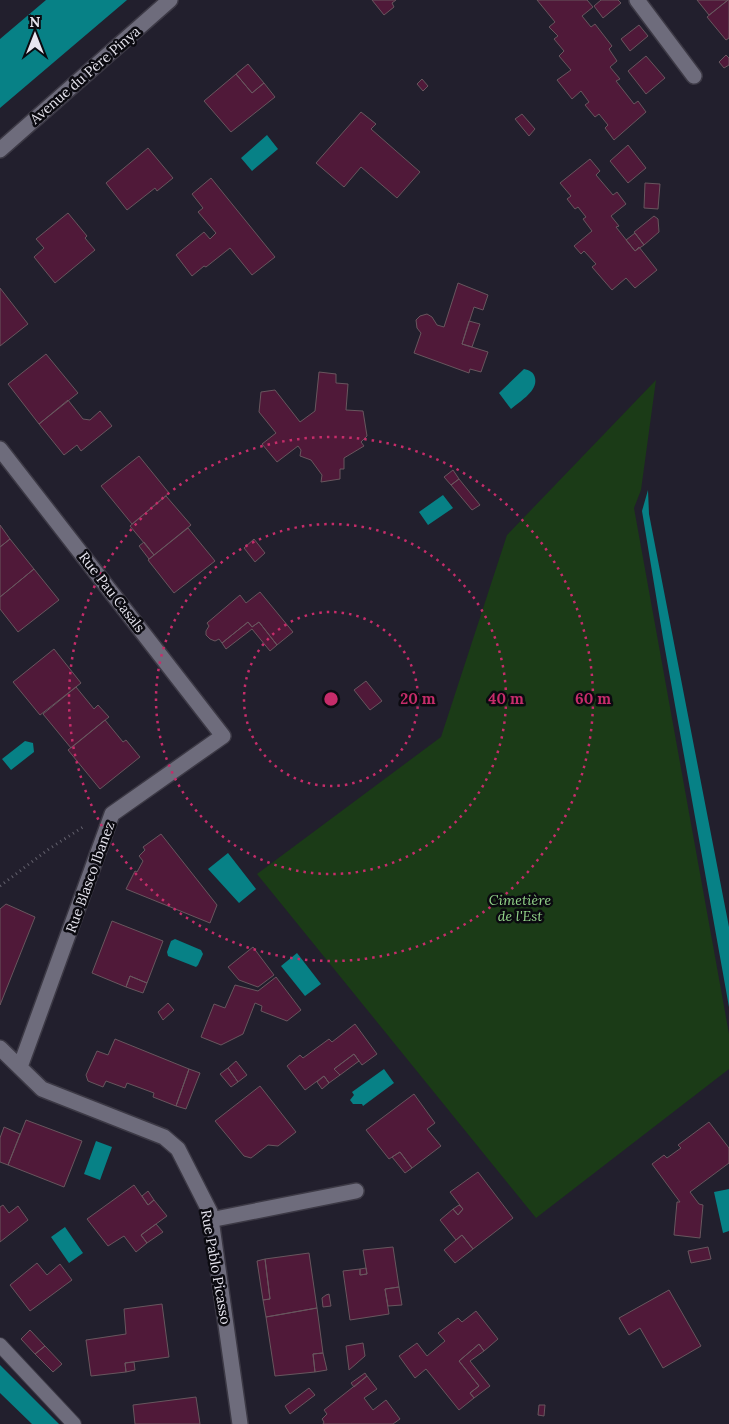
<svg xmlns="http://www.w3.org/2000/svg" width="729" height="1424" viewBox="0 0 729 1424" font-family="Lora,serif">
<rect width="100%" height="100%" fill="#221f2d"/>
<path fill="#1b3b17" d="M656,380L641,490L634,508L729,1034V1069L536,1218L257,874L441,737L507,535Z"/>
<path fill="#078186" d="M46,0H127L0,108V39Z
M267,135L278,149L252,171L241,158Z
M524,369C529,370 534,372 535,378C538,391 520,401 511,409L499,393Z
M648,490L649,514L729,927V1007L663,638L642,511Z
M443,495L453,508L428,525L419,512Z
M25,741L33,743L34,752L11,770L2,759Z
M228,853L256,889L239,903L208,869Z
M175,939L201,950L203,954L198,965L196,967L168,956L167,952L171,941Z
M297,953L321,984L305,996L281,966Z
M384,1069L394,1083L363,1106L362,1104H353L350,1100L354,1095L352,1092Z
M96,1141L112,1147L100,1180L84,1174Z
M729,1189V1231L723,1233L714,1192Z
M65,1227L83,1253L69,1263L51,1237Z
M0,1365L59,1424H32L0,1393Z"/>
<path fill="#501939" stroke="#68565e" d="M372,0H396L392,3L394,7L384,15Z
M537,0H587L593,7L582,16L591,27L595,24L612,46L609,49L617,61L610,67L620,79L616,81L634,104L638,101L646,112L614,140L605,128L608,125L599,114L595,117L585,105L589,102L581,91L572,99L557,80L571,70L559,56L564,51L554,39L558,36L549,27L555,22Z
M601,0H618L621,3L603,18L594,6Z
M697,0H728L709,15Z
M728,0H729V38L726,40L707,17Z
M639,25L648,36L630,51L621,39Z
M726,55L729,58V65L724,68L719,62Z
M646,56L665,78L646,94L628,71Z
M248,64L264,83L252,93L236,74Z
M236,74L252,93L264,83L275,97L231,132L204,101Z
M422,79L428,86L423,91L417,84Z
M361,112L376,124L371,129L420,172L397,198L361,167L344,187L316,163Z
M522,114L535,129L529,136L515,119Z
M628,145L646,168L628,183L610,161Z
M148,148L173,178L157,191L155,188L127,210L106,183Z
M590,159L600,171L596,175L613,195L617,192L626,204L611,216L619,226L616,227L635,251L639,247L657,270L635,288L626,278L612,290L592,267L596,264L584,251L581,254L574,246L592,231L583,219L586,217L578,207L575,209L567,199L571,196L560,183Z
M211,178L275,257L252,275L230,248L206,267L204,266L192,276L176,255L204,232L210,239L216,233L198,212L203,208L192,194Z
M645,183L660,184L658,209L644,208Z
M68,213L87,236L85,238L95,250L55,283L34,257L44,248L36,239Z
M654,216L658,219L659,232L644,245L634,232Z
M635,233L644,245L635,251L626,240Z
M458,283L488,295L483,310L474,307L462,344L488,352L481,372L470,369L469,373L414,353L421,333L417,328L416,320L420,316L427,314L432,317L437,325L444,327Z
M0,288L28,324L0,346Z
M469,321L480,324L472,347L462,344Z
M46,354L78,393L39,424L8,384Z
M319,372L336,374V383L348,384L346,410L363,411L367,436L361,442L364,446L344,458V469H340V479L321,482L322,475L311,460L300,456L301,450L298,446L277,462L262,444L276,433L259,412L261,392L275,390L300,422L315,411Z
M68,400L83,419L90,420L100,411L112,426L81,451L77,445L64,455L39,424Z
M139,456L169,493L132,524L101,486Z
M453,470L459,479L451,485L444,477Z
M459,479L480,505L472,510L451,485Z
M166,496L191,525L154,555L130,526Z
M0,525L10,539L0,547Z
M188,528L215,561L174,593L148,560Z
M10,539L34,569L0,597V547Z
M254,539L265,553L255,562L244,548Z
M144,542L154,555L149,559L139,546Z
M34,569L59,600L18,632L0,609V597Z
M260,592L293,632L277,645L259,622L252,627L248,622L222,643L219,639L215,641L210,639L206,635V631L209,626L207,623L240,595L246,603Z
M248,622L252,627L259,622L277,645L270,651L252,629L226,649L222,643Z
M54,649L81,683L40,715L13,682Z
M366,681L382,701L370,710L354,690Z
M76,687L94,709L98,705L109,717L71,748L43,714Z
M105,720L123,742L126,740L140,757L100,789L68,750Z
M161,834L217,905L210,923L126,889L135,871L137,872L143,861L139,856L145,850L143,847Z
M6,904L35,917L0,1005V909Z
M112,921L163,941L147,983L130,976L126,987L92,973Z
M253,947L274,975L258,987L239,980L228,967Z
M130,976L147,983L143,993L126,987Z
M276,977L301,1010L287,1021L261,1011L262,1006L255,1003L243,1034L221,1045L201,1037L214,1004L225,1008L235,985L258,991Z
M168,1003L174,1010L163,1020L158,1012Z
M355,1024L377,1054L362,1065L354,1054L334,1069L340,1075L329,1083L324,1076L305,1090L287,1066L300,1055L303,1058L329,1039L332,1042Z
M115,1039L189,1069L176,1106L153,1097L154,1093L127,1083L125,1088L106,1081L103,1087L88,1081L86,1075L97,1051L108,1055Z
M354,1054L359,1061L340,1075L334,1069Z
M236,1061L247,1075L238,1082L228,1068Z
M228,1068L238,1082L231,1087L220,1074Z
M189,1069L200,1073L186,1109L176,1106Z
M324,1076L329,1083L322,1089L317,1082Z
M260,1086L296,1132L278,1146L268,1145L251,1158L244,1156L215,1121Z
M414,1094L435,1123L427,1129L441,1146L412,1168L400,1152L389,1159L366,1130Z
M26,1120L82,1141L64,1187L8,1165Z
M709,1122L729,1148V1163L690,1192L699,1204L703,1205L700,1238L674,1235L677,1202H680L652,1164L664,1155L667,1158L681,1148L678,1145Z
M4,1127L20,1134L8,1165L0,1162V1138Z
M400,1152L412,1168L405,1173L392,1157Z
M478,1172L513,1218L473,1249L462,1235L456,1240L440,1220L453,1209L458,1215L463,1209L450,1192Z
M134,1185L148,1205L154,1200L167,1216L141,1235L147,1243L136,1252L124,1236L108,1246L87,1219Z
M148,1191L154,1200L148,1205L142,1196Z
M3,1205L9,1213L18,1206L28,1220L0,1242V1207Z
M459,1205L463,1209L458,1215L453,1209Z
M156,1224L163,1232L147,1243L141,1235Z
M462,1235L473,1249L455,1263L444,1250Z
M393,1247L399,1287L385,1289L389,1314L350,1320L343,1271L360,1269V1275L367,1274L363,1250Z
M708,1247L711,1259L691,1263L688,1251Z
M309,1253L317,1308L266,1317L263,1300L270,1299L265,1259Z
M265,1259L270,1299L263,1300L257,1261Z
M37,1263L47,1275L60,1264L72,1280L30,1311L10,1285Z
M366,1268L367,1274L360,1275V1269Z
M399,1287L402,1305L388,1306L385,1289Z
M669,1290L701,1346L663,1368L640,1328L629,1335L619,1318Z
M329,1294L331,1306L323,1307L322,1298L326,1295Z
M162,1304L169,1357L125,1363L126,1372L91,1376L86,1340L126,1334L124,1309Z
M317,1308L323,1353L313,1354L315,1372L275,1376L266,1317Z
M476,1311L498,1339L484,1351L479,1344L459,1361L479,1386L470,1393L474,1398L459,1410L426,1369L415,1378L399,1356L417,1343L427,1356L445,1341L438,1333L458,1318L462,1322Z
M30,1330L45,1346L35,1354L21,1339Z
M363,1343L365,1356L349,1370L346,1346Z
M479,1344L484,1351L470,1361L490,1386L474,1398L470,1393L479,1386L459,1361Z
M45,1346L62,1364L53,1372L35,1354Z
M323,1353L327,1370L315,1372L313,1354Z
M134,1362L135,1370L126,1372L125,1363Z
M365,1373L367,1376L354,1387L351,1383Z
M367,1376L377,1389L364,1398L373,1410L386,1400L400,1419L393,1424H323L324,1422L322,1419L327,1414L324,1410Z
M309,1388L315,1395L290,1414L285,1406Z
M196,1397L200,1424H135L133,1405Z
M539,1405H545L544,1416L538,1415Z"/>
<g fill="none" stroke-linecap="round" stroke-linejoin="round">
<defs>
<path id="lane" d="M0,1345L74,1424"/>
<path id="street" d="M637,0L694,76
M0,449L223,736L112,814L20,1067
M0,1048L42,1089L164,1137L178,1149L210,1212L240,1424
M210,1220L356,1191"/>
<path id="secondary" d="M0,150L170,0"/>
</defs>
<use href="#lane" stroke="#3c3945" stroke-width="16"/>
<use href="#street" stroke="#3c3945" stroke-width="18"/>
<use href="#secondary" stroke="#3c3945" stroke-width="18"/>
<path stroke="#64626e" stroke-width="3" stroke-dasharray="1 4" stroke-linecap="butt" d="M0,886L49,849L83,827"/>
<use href="#lane" stroke="#6e6c7c" stroke-width="14"/>
<use href="#street" stroke="#6e6c7c" stroke-width="15"/>
<use href="#secondary" stroke="#6e6c7c" stroke-width="15"/>
</g>
<g fill="none" stroke="#c62c6a" stroke-width="2.5" stroke-dasharray="2.5 5">
<circle cx="331" cy="699" r="87"/>
<circle cx="331" cy="699" r="175"/>
<circle cx="331" cy="699" r="262"/>
</g>
<g text-anchor="middle" dominant-baseline="central" stroke-width="5" stroke-linejoin="round" paint-order="stroke">
<g font-size="14" fill="#e7e5ef" stroke="#0b0a10">
<text transform="translate(85 75) rotate(-41)">Avenue du Père Pinya</text>
<text transform="translate(112 592) rotate(52)">Rue Pau Casals</text>
<text transform="translate(90 877) rotate(-70)">Rue Blasco Ibanez</text>
<text transform="translate(216 1267) rotate(80)">Rue Pablo Picasso</text>
</g>
<g font-size="14" font-style="italic" fill="#93d48a" stroke="#0b0a10">
<text x="520" y="900">Cimetière<tspan x="520" dy="16">de l'Est</tspan></text>
</g>
</g>
<circle cx="331" cy="699" r="8" fill="#c62c6a" stroke="#0b0a10" stroke-width="2.5"/>
<g font-size="15" text-anchor="middle" font-weight="bold" fill="#c62c6a" stroke="#0b0a10" stroke-width="5" stroke-linejoin="round" paint-order="stroke">
<text x="418" y="704">20 m</text>
<text x="506" y="704">40 m</text>
<text x="593" y="704">60 m</text>
</g>
<g transform="translate(35 35)" stroke="#0b0a10" stroke-width="4" paint-order="stroke">
<path d="M0-4L9 19L0 12L-9 19Z" fill="#e7e5ef"/>
<text y="-8" font-size="14" font-weight="bold" text-anchor="middle" fill="#e7e5ef">N</text>
</g>
</svg>
